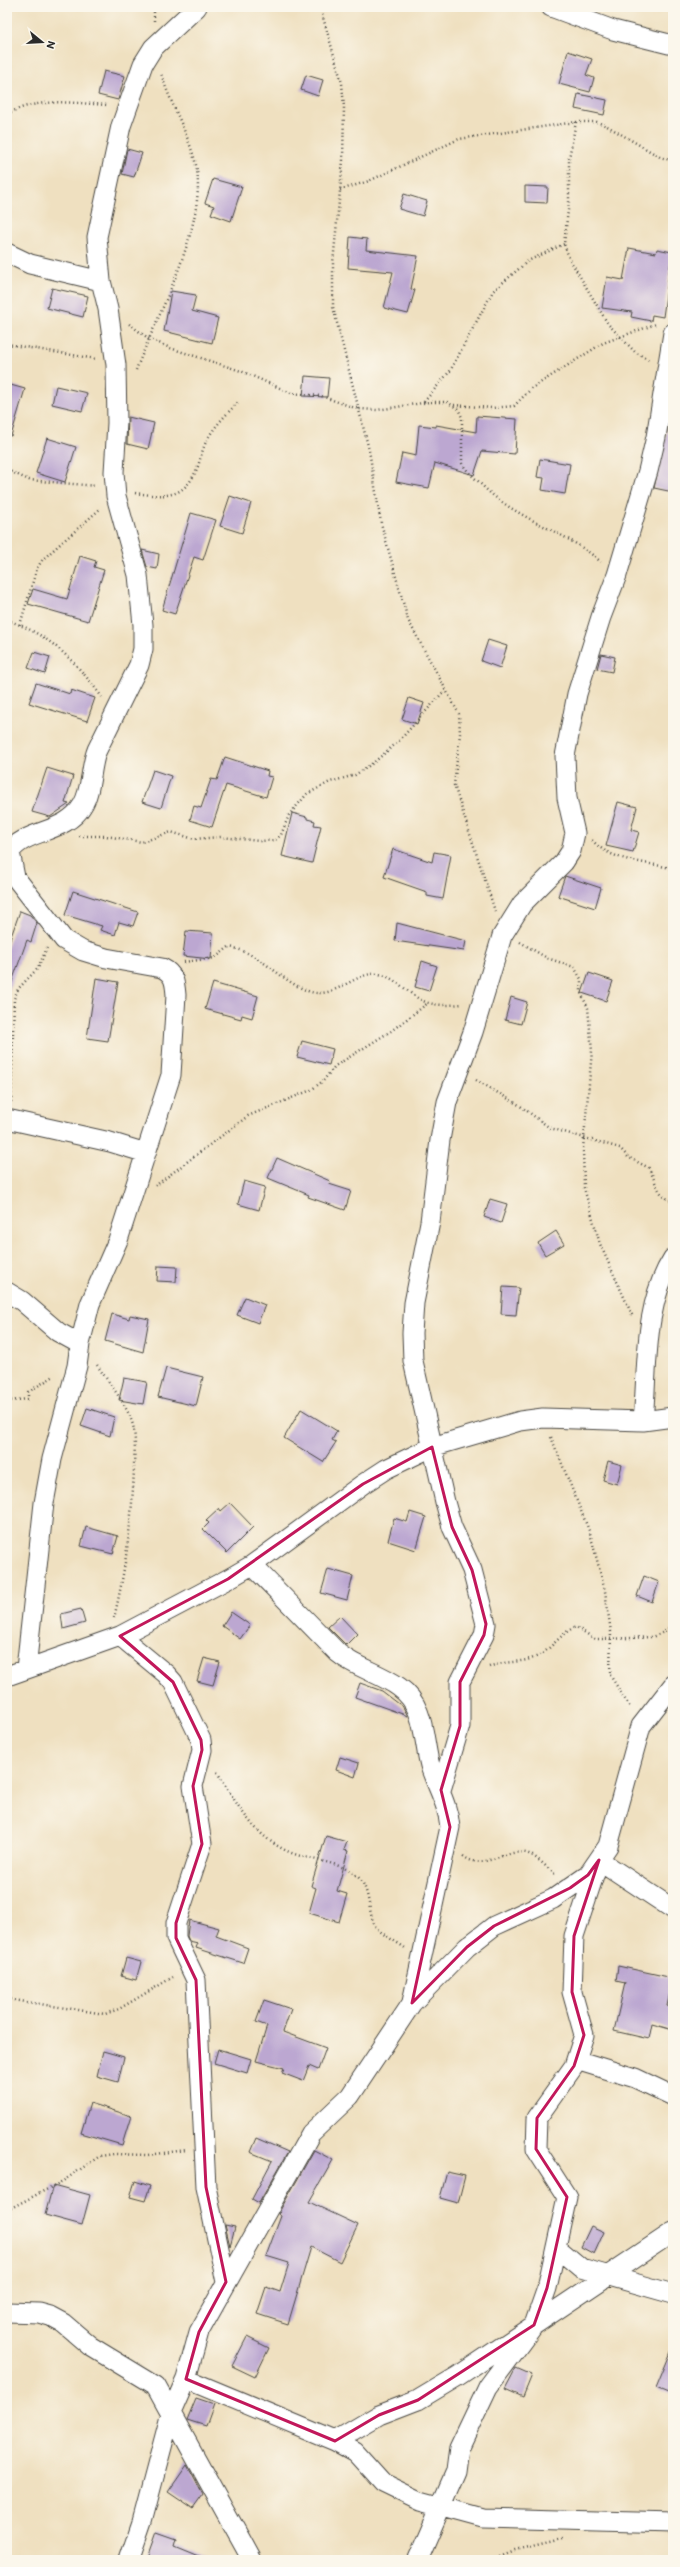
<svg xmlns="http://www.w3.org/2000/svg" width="680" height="2567" viewBox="0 0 680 2567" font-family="Itim,sans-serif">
<rect width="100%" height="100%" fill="#fbf7ec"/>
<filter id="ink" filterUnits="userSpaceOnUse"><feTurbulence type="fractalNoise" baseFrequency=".025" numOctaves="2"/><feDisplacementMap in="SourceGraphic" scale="8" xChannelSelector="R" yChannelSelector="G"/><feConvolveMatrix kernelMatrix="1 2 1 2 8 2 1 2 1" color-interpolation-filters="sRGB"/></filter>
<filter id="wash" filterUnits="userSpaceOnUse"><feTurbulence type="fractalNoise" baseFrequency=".012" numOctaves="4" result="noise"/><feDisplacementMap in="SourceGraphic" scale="16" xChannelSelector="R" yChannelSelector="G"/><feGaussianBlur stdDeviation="0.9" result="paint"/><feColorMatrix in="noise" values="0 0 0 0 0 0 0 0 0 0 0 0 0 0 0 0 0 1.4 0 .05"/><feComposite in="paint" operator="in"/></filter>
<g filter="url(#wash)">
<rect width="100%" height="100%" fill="#efe0c0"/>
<g id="blocks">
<path fill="#bca7d1" d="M568,51L592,59L586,75L594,78L590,92L559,84Z
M104,71L125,76L118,100L98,95Z
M306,75L323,80L318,96L301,90Z
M578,94L607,100L604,115L575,109Z
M127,149L142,153L134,177L122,174Z
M213,179L242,187L231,221L211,214L214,206L205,203Z
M525,186L548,187L547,203L525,202Z
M404,194L427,201L423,216L399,209Z
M350,237L367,239L366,250L418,256L411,289L415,290L408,314L384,308L393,272L348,268Z
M629,248L656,253L657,249L672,252L663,317L652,315L651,321L631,317L632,312L602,308L607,277L623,280Z
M52,288L88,296L83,317L47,308Z
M171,291L196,295L192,311L218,318L212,343L164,331Z
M305,376L329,378L327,397L303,396Z
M7,384L25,389L11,436L7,435Z
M56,386L87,393L82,411L52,404Z
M477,416L517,419L515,454L482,451L474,475L435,463L429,488L396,482L402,453L416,456L419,425L436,427V425L476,432Z
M128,417L154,423L148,449L127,444Z
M670,418H673V492L654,488Z
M47,438L76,447L65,482L36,473Z
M540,459L570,464L565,494L542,490L544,478L537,477Z
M230,496L251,503L242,533L220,526Z
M191,513L216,520L203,560L194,557L175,614L162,610Z
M142,550L159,554L157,569L147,567Z
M80,556L96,561L94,567L104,570L88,621L28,604L33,589L67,599Z
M488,640L507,646L500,668L481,661Z
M34,652L50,657L45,674L28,668Z
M601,654L615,657L612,672L597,669Z
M36,683L70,694L71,690L95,698L87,721L29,703Z
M409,698L424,703L417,724L402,719Z
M225,757L268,771L267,776L272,777L266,797L226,785L212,827L190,820L194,806L201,808L211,779L217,780Z
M47,768L73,776L65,803L69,804L50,817L32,812Z
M153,770L171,776L161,808L142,802Z
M618,802L637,807L631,830L639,832L633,852L606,846Z
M292,813L307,817V819L315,821L314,825L321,826L312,863L282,856Z
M393,849L432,862L434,852L451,855L443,899L427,896V892L384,877Z
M565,876L601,888L595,908L558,896Z
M73,891L138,912L133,926L119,922L115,935L100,930L102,926L65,915Z
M20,911L30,915L37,923L31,942L27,940L9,990H7V948Z
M397,923L466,941L464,951L395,941Z
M186,931L213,933L211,959L183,956Z
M422,961L437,966L429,991L415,987Z
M589,973L613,981L606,1001L582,993Z
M96,978L118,982L108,1041L87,1038Z
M213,983L258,996L252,1018L242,1015L241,1019L205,1009Z
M511,997L527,1002L521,1024L505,1020Z
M302,1041L333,1049L329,1065L297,1057Z
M277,1158L330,1181L329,1184L351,1191L345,1210L308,1197L309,1195L268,1178Z
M244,1181L265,1187L259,1210L238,1204Z
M490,1199L507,1204L501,1223L484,1217Z
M556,1231L564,1244L545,1255L538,1243Z
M158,1266L177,1267L176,1282L157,1281Z
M503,1287L519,1288L516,1315L501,1314Z
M245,1297L265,1305L258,1323L237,1315Z
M112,1314L129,1319L130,1315L149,1319L143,1352L105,1341Z
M166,1368L203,1377L196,1406L158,1397Z
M124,1378L147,1382L143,1404L119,1400Z
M87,1408L114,1417L110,1436L81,1426Z
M301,1409L337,1431L332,1440L336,1442L323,1462L284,1438Z
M608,1461L622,1465L617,1484L603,1480Z
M230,1503L253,1527L227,1553L203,1529L209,1523L206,1520L219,1508L221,1511Z
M410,1512L426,1517L416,1550L388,1541L394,1518L407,1522Z
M86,1527L118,1536L113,1554L81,1546Z
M328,1569L353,1576L347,1600L321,1593Z
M644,1576L659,1582L652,1602L637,1596Z
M81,1609L85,1623L63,1629L61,1614Z
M231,1612L250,1625L240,1639L222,1626Z
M340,1616L357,1634L346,1645L328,1627Z
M204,1658L220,1662L213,1685L197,1681Z
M360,1683L382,1691L403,1707L408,1716L355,1697Z
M340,1757L359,1763L355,1777L336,1770Z
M326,1836L347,1842L344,1850L348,1851L337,1891L347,1894L339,1922L309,1913L316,1888L311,1886Z
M189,1920L219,1928L216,1936L248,1948L243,1963L196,1948L198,1943L189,1941L187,1936Z
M126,1958L141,1962L136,1980L121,1976Z
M618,1966L673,1978L667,2006L673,2008V2030L652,2024L649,2039L614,2031L625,1983L616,1981Z
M264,2000L291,2009L283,2032L326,2048L318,2070L309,2066L303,2081L282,2073L284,2068L256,2061L267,2026L256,2022Z
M218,2049L251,2059L247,2073L214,2063Z
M103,2051L124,2057L118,2082L97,2076Z
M90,2103L131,2116L122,2145L81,2133Z
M256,2138L288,2152L259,2203L252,2199L272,2161L250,2152Z
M314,2150L333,2160L309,2202L358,2225L340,2262L311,2247L288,2324L257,2314L266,2287L280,2292L289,2263L266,2256L281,2216L278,2214Z
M447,2172L465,2176L458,2203L440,2198Z
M135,2181L150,2186L145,2201L130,2197Z
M53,2185L90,2195L82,2225L45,2215Z
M225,2225L235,2227L230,2246Z
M591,2226L604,2232L594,2254L581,2247Z
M247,2337L269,2348L255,2377L232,2366Z
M673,2347V2395L656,2388Z
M516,2368L532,2375L523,2397L505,2389Z
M196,2398L214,2404L206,2426L187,2420Z
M187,2465L203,2495L193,2509L168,2492Z
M157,2532L177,2539L175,2546L209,2560H147Z"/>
</g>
</g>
<g filter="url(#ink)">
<use href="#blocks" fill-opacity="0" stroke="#484641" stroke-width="1"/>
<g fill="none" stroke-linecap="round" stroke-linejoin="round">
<defs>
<path id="minor" d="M551,7L613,30L673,45
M7,253L30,264L101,281
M7,1119L110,1142L146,1153
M7,1292L22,1301L58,1332L80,1344
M643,1421C648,1368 643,1305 673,1258
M252,1565L338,1653C356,1668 380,1673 399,1687C427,1707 422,1740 431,1769C438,1789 448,1805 450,1827L412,2002
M120,1636L166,1674L173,1682L201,1740L202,1750L193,1786L202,1844L176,1923V1938L196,1980L206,2187L226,2282
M26,1669L44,1503L52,1459L77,1366L80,1344L90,1304L118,1240L171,1075L176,995C175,982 174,974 162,968L106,958L83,951L64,940L15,877L10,852C25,829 65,834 82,806C92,791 90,767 97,750L139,665L143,649V625L138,575L116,496L114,472L117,423L116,365L108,309L101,281L97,237L121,126L143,64L153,48L197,7
M7,1676L120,1636L228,1579L252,1565L363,1484L386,1469L432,1447L520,1421L543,1418L643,1421L673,1417
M441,1790L460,1726V1682L484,1635L486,1624L472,1570L452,1527L445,1502L413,1361L412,1333L414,1303L430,1222L440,1140L447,1102L473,1032L502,936L522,904L564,862L571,851L575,833L567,798L565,756L577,694L601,617L617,575L648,471L656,437L673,333
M576,2060L635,2078L673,2096
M556,2247L581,2268L673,2294
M7,2312L39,2313L50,2316L63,2323L90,2346L156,2386L252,2560
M186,2379L335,2441L355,2452L383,2483L420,2501L483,2518L673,2523
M335,2441L379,2415L418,2400L458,2376L673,2232
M129,2560L142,2522L171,2413L186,2379L199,2332L311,2133L350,2096L412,2003L467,1947L494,1926L553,1899L588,1875L608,1846L641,1726L673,1685
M417,2560L456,2471L459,2448L488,2387L534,2325L547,2288L567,2197L536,2149L537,2118L574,2066L584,2035L572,1992L574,1936L599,1860L673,1909"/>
</defs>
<use href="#minor" stroke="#484641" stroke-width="21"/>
<path stroke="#484641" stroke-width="2.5" stroke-dasharray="1 3" stroke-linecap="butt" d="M320,7L342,83L344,107L343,160L333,263V307L369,450L381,523L408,620L459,714L460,734L454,785L495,911
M154,21V7
M7,114C39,97 73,103 108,105
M576,122L569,158V202L564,244L569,258L608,324L635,352L649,360
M340,190L369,181L459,139L576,122H597L607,126L660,157L673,161
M129,324L148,338L170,348L241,371L291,393L321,396L358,409L377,410L429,402H447L458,409L462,417V463C466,470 472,476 478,481C512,519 564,529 601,562
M7,344L96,359
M136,370C157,315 211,220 195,161C187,131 170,103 161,73
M424,402L450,371L493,291L528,261L564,244
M454,405L492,408L514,406L532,388L603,343L656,324
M7,470L29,480L96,486
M135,493C165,497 185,500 198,466C201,457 203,447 207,440C215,425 228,413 239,401
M7,620C51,635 75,661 102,697
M20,625L37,568L43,559L100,509
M79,836H106L142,842L171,832L194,839L221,837L260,841L275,840L281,835L289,815L307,794L330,782L355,775L373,763L398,742L446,689
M592,840C612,863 647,861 673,869
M520,942L547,958L574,967L581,979V993L588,1008L592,1051L583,1149L584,1188L600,1244L633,1317
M184,962L215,958L229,947C260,952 279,980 308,991C334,1001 355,971 378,974C398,977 410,998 429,1003C440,1006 451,1005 462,1004
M476,1080L519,1105L550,1128L620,1148L628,1157L649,1168C656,1182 657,1195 673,1202
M11,1102L14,999L18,989L38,968L47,948
M155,1186L248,1116L311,1090L323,1081L335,1066L391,1031L428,1003
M97,1365C109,1383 125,1402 132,1422C137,1436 134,1453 134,1468C132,1519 126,1568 114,1618
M7,1401L28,1399V1392L54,1376
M551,1437L590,1533L605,1591L611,1632L610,1675L631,1709
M489,1667C505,1660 522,1664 538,1656C552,1649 561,1632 576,1627L595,1639H606L652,1637L664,1632L673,1624
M217,1772C237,1803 251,1833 285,1850C308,1862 339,1859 359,1878C370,1890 368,1910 374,1924C379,1934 396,1941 405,1948
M463,1856C483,1872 505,1848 526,1853C537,1856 547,1868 556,1875
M7,1999L105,2014L119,2009L173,1977
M7,2210L63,2181L100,2156L114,2154L148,2155L186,2150
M492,2560L515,2551L562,2540"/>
<use href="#minor" stroke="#fff" stroke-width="19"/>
</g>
</g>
<path fill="none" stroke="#c2185b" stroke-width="3" stroke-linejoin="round" d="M432,1447L452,1527L472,1570L486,1624L484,1635L460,1682V1726L441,1790L450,1827L412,2003L467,1947L494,1926L570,1888L588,1875L599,1860L574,1936L572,1992L584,2035L574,2066L537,2118L536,2149L567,2197L547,2288L534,2325L418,2400L379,2415L335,2441L186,2379L199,2332L226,2282L206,2187L196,1980L176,1938V1923L202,1844L193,1786L202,1750L201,1740L173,1682L120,1636L228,1579L363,1484Z"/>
<rect width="680" height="2567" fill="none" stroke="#fbf7ec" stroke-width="24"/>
<g transform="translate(42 42) rotate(108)" stroke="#fbf7ec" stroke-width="3" paint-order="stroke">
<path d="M0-3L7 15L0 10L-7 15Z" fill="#2b2b2b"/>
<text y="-6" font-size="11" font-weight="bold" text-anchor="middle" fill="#2b2b2b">N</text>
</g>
</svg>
